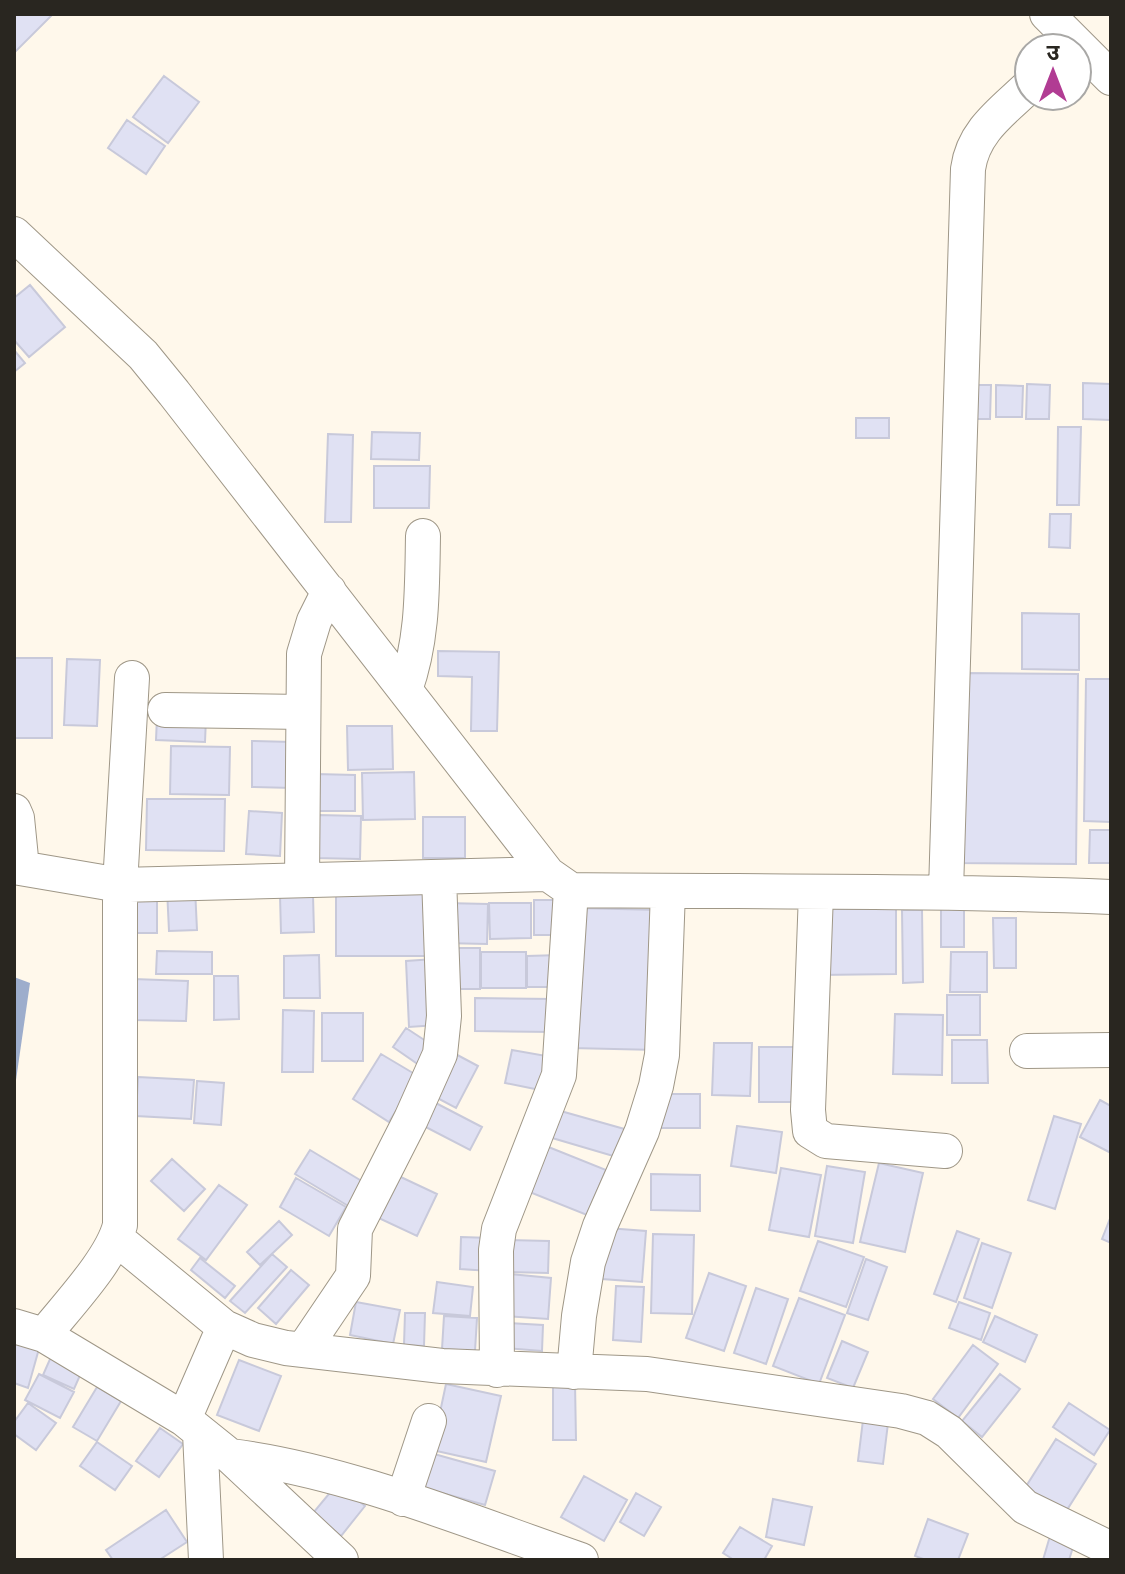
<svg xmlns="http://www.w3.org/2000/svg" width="1125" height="1574" viewBox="0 0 1125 1574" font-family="Karla,'Noto Sans Devanagari',sans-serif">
<rect width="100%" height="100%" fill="#fff8eb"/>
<path fill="#9dadcc" d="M14,977L30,983L14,1094Z"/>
<path fill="#e0e1f3" stroke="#c8c9da" stroke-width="2" d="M14,14H53L15,52Z
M164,76L199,102L168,143L133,117Z
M127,120L165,146L146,174L108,148Z
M30,285L65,327L29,357L14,340V298Z
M14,350L25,363L14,372Z
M1083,383L1111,384V420L1083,419Z
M1027,384L1050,385L1049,419H1026Z
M963,385H991L990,419H962Z
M996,385L1023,386L1022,417H996Z
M856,418H889V438H856Z
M1058,427H1081L1079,505H1057Z
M372,432L420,433L419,460L371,459Z
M328,434L353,435L351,522H325Z
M374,466H430L429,508H374Z
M1050,514H1071L1070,548L1049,547Z
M1022,613L1079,614V670L1022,669Z
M438,651L499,652L497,731H471L472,677L438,676Z
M14,658H52V738H14Z
M67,659L100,660L97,726L64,725Z
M964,673L1078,674L1076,864L951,863Z
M1086,679H1111V822L1084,821Z
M157,717L206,718L205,742L156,740Z
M347,726H392L393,769L348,770Z
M252,741L292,742V788L252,787Z
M171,746L230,747L229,795L170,794Z
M414,772L415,819L363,820L362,773Z
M315,774L355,775V811H314Z
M147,799H225L224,851L146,850Z
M249,811L282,813L280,856L246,854Z
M317,815L361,816L360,859L315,858Z
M423,817H465V858H423Z
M1090,830H1111V863H1089Z
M336,887H432L431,956H336Z
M136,888H157V933H136Z
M195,888L197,930L169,931L167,889Z
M313,895L314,932L281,933L280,896Z
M534,900H564V935H534Z
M444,903L488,904L487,944L443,943Z
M489,903H531V938L490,939Z
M576,908L661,910L657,1050L571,1048Z
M941,908L964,909V947H941Z
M819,909H896V974L819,975Z
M902,910H922L923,982L903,983Z
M993,918H1016V968H994Z
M445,948H480V989H445Z
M157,951L212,952V974H156Z
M481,952H526V988H481Z
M951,952H987V992H950Z
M319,955L320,998H284V956Z
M560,955L561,987H527V956Z
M434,959L437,1025L409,1027L406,961Z
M214,976H238L239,1019L214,1020Z
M133,979L188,981L186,1021L132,1020Z
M947,995H980V1035H947Z
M475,998L554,999L553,1032L475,1031Z
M283,1010L314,1011L313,1072H282Z
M322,1013H363V1061H322Z
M895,1014L943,1015L942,1075L893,1074Z
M406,1028L435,1047L422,1067L393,1047Z
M952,1040H987L988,1083H952Z
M714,1043H752L750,1096L712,1095Z
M759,1047H803L802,1102H759Z
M448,1050L478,1066L456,1108L426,1092Z
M512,1050L552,1057L545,1091L505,1083Z
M381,1054L418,1076L389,1122L353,1099Z
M138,1077L194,1080L191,1119L136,1116Z
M197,1081L224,1083L221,1125L194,1123Z
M658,1094H700V1128H658Z
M430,1100L482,1127L470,1150L418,1123Z
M1100,1100L1111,1106V1153L1080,1137Z
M550,1108L628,1130L620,1158L542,1135Z
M1054,1116L1081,1124L1055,1209L1028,1200Z
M737,1126L782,1132L776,1173L731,1166Z
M546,1146L606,1170L587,1215L527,1191Z
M310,1150L365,1183L350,1207L295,1174Z
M172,1159L205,1189L184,1211L151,1181Z
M879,1163L923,1173L905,1252L860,1242Z
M827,1166L865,1172L853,1243L815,1236Z
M781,1168L821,1175L809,1237L769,1230Z
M388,1171L437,1194L417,1236L368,1213Z
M651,1174L700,1175V1211L651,1210Z
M296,1178L346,1207L329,1236L280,1207Z
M219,1185L247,1205L206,1260L178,1239Z
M1111,1216V1243L1102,1239Z
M279,1221L292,1235L260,1265L247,1252Z
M607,1228L646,1231L642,1282L602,1279Z
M957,1231L979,1239L956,1302L934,1294Z
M653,1234L694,1235L692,1314L651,1313Z
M461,1237L491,1238L490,1271L460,1269Z
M505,1240L549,1241L548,1273L504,1272Z
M818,1241L864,1257L846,1307L800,1291Z
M982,1243L1011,1253L992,1308L964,1298Z
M272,1254L287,1267L245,1313L230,1301Z
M200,1258L235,1286L225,1298L191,1270Z
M866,1259L887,1267L868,1320L847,1313Z
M291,1270L309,1285L276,1324L258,1308Z
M709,1273L746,1286L724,1351L686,1338Z
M510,1274L551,1278L548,1319L506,1316Z
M437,1282L473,1287L470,1316L433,1313Z
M616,1286L644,1287L641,1342L613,1340Z
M756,1288L788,1299L766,1364L734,1353Z
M799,1298L845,1315L819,1384L773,1366Z
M356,1302L400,1310L393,1344L350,1335Z
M959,1302L990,1313L981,1340L949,1328Z
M405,1313H425L424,1346L404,1345Z
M444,1316L477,1318L475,1351L442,1349Z
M995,1316L1037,1335L1025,1362L983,1342Z
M508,1323L543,1325L542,1351L506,1348Z
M842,1341L868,1352L853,1388L827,1378Z
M14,1342L40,1345L28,1388L14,1383Z
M973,1345L998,1364L958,1418L933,1399Z
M54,1350L85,1364L74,1389L43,1375Z
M239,1360L281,1376L259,1431L217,1415Z
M39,1374L74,1392L60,1418L25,1400Z
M1000,1374L1020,1389L982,1437L962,1421Z
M553,1383H575L576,1440H553Z
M446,1384L501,1396L486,1462L432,1450Z
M97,1387L121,1401L97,1441L73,1427Z
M28,1403L56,1423L36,1450L14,1434V1422Z
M1069,1403L1110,1430L1094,1455L1053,1427Z
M863,1420L888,1423L883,1464L858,1461Z
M160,1428L183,1444L159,1477L136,1461Z
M1056,1439L1096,1464L1065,1513L1025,1488Z
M97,1442L132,1466L115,1490L80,1466Z
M427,1452L495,1471L485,1505L417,1486Z
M584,1476L627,1500L604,1541L561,1517Z
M338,1483L365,1506L341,1536L313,1513Z
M636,1493L661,1507L644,1536L620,1522Z
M773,1499L812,1507L804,1545L766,1537Z
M166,1510L187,1542L159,1560H113L106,1550Z
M928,1519L968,1534L958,1560H926L915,1556Z
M740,1527L772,1546L764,1560H734L723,1553Z
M1050,1536L1074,1544L1069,1560H1043Z"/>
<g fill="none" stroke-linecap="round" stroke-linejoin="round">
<defs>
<path id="minor" d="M1047,14L1111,78
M14,234L143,355L174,393L548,874L571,890C751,892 931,890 1111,897
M405,690C423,640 422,589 423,536
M165,710L303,712
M14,811L17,818L22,868
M14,867L120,885L548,874
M302,880L304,654L314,621L329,591
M946,891L968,169C973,131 1003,111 1029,86
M816,893L808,1110L810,1131L826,1141L945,1151
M1027,1051L1111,1050
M117,1239L224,1327L253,1340L286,1348L442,1366L647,1374L901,1411L927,1418L949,1432L1025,1507L1111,1549
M14,1326L44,1335L184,1419L230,1456L341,1560
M44,1335C67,1306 112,1259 120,1225V885L132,678
M303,1350L353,1276L355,1229L411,1119L440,1054L444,1016L439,877
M497,1370L496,1250L499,1229L559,1075L571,890
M574,1372L579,1316L588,1262L600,1226L642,1131L656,1086L662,1055L668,891
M184,1419L224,1327
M200,1433L206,1560
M230,1456C345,1470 470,1522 581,1560
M403,1499L429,1421"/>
</defs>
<use href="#minor" stroke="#9f9787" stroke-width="36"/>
<use href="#minor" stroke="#fff" stroke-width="34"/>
</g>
<rect width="1125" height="1574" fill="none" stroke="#292620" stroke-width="32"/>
<g transform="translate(1053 72)"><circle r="38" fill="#ffffff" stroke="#a9a8a6" stroke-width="2"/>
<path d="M0-6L14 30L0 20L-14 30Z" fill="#b13c93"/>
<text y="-12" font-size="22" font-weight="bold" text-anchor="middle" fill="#292620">उ</text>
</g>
</svg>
